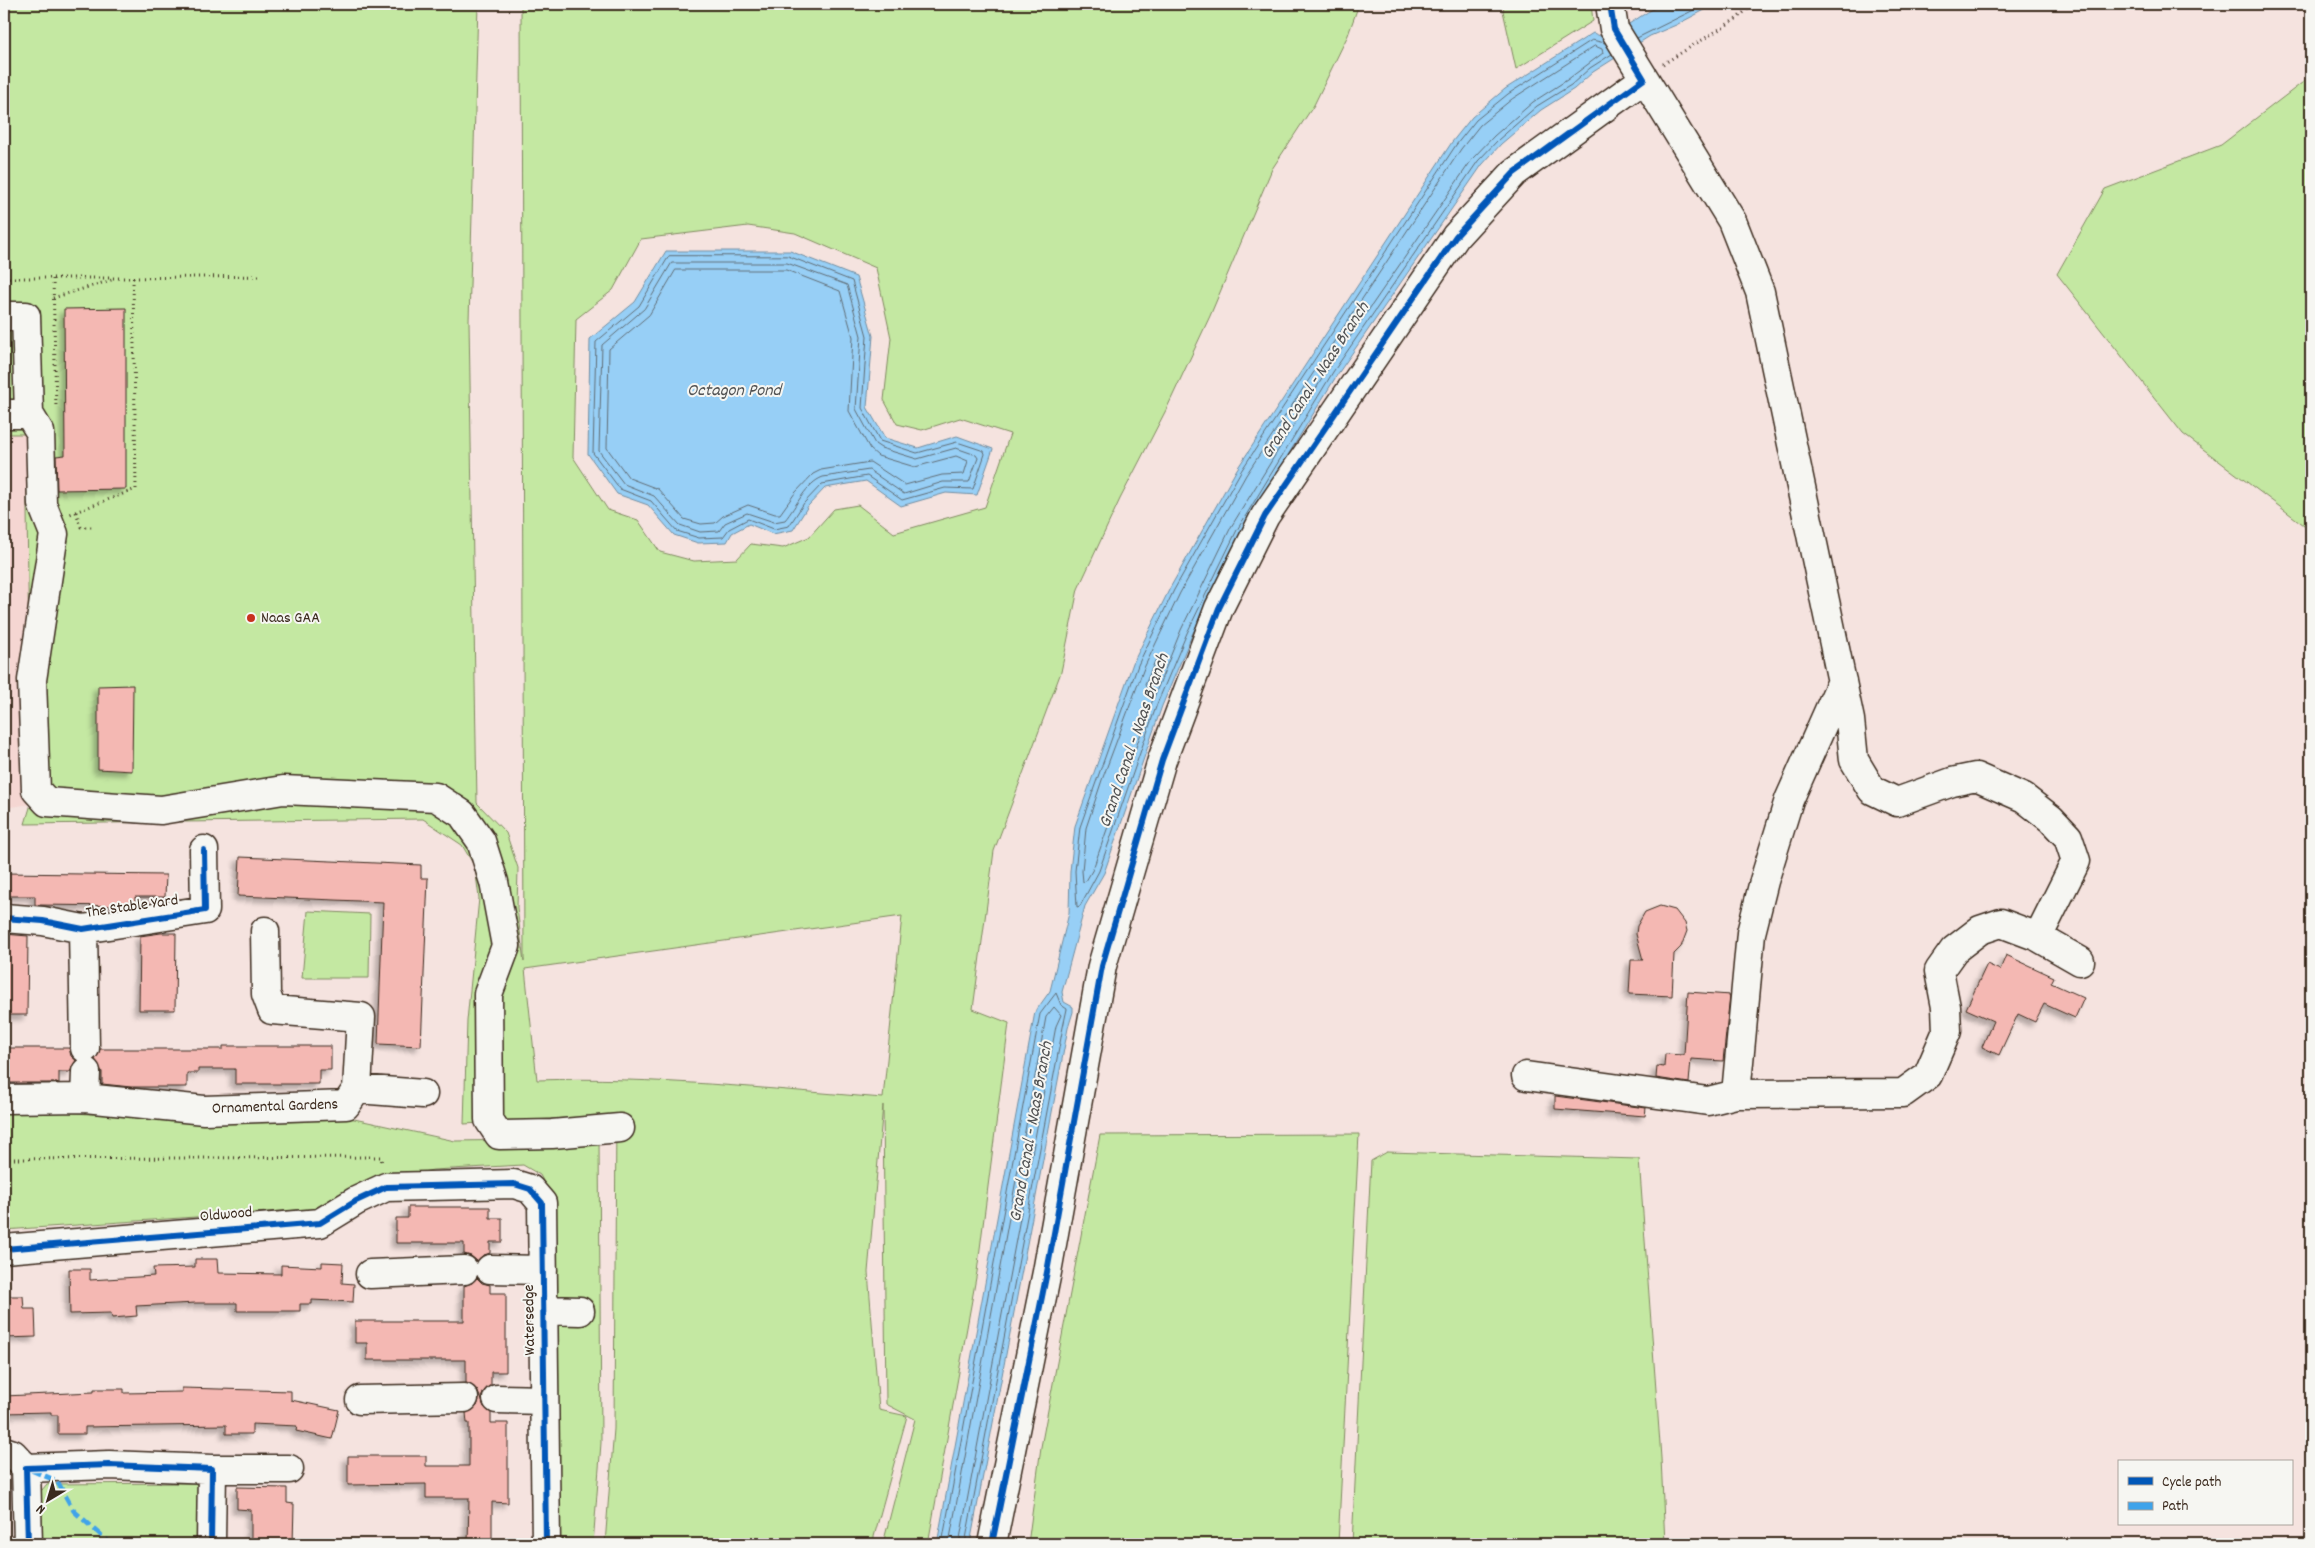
<svg xmlns="http://www.w3.org/2000/svg" width="2315" height="1548" viewBox="0 0 2315 1548" font-family="Dekko,sans-serif">
<defs>
<filter id="shadow"><feDropShadow dx="-4.5" dy="4.5" stdDeviation="2.5" flood-color="#0004"/></filter>
</defs>
<rect width="100%" height="100%" fill="#f5e3df"/>
<filter id="ink" filterUnits="userSpaceOnUse"><feTurbulence type="fractalNoise" baseFrequency=".02" numOctaves="2"/><feDisplacementMap in="SourceGraphic" scale="10" xChannelSelector="R" yChannelSelector="G"/><feConvolveMatrix kernelMatrix="1 2 1 2 8 2 1 2 1" color-interpolation-filters="sRGB"/></filter>
<g filter="url(#ink)">
<path fill="#f5d6d2" d="M4,434H26L31,804L4,808Z"/>
<path fill="#c4e8a2" stroke="#808960" fill-rule="evenodd" d="M4,4H478L469,321L477,803L506,833L518,868L517,908L524,962L521,4H1359L1348,35L1314,105L1272,169L1210,316L1166,410L1120,499L1078,589L1061,672L994,851L973,1009L1009,1023L977,1272L928,1544H883L915,1419L886,1404L883,1105L868,1272L879,1410L907,1416L872,1544H605L614,1429L616,1115L464,1124L467,1021L479,898L475,867L462,845L423,819L25,824L31,804L26,434H4ZM748,226L795,233L876,268L891,338L884,400L897,424L922,430L960,418L1010,434L985,507L894,533L858,505L834,509L809,537L783,548L751,544L737,559L694,561L660,552L638,520L608,510L573,457L576,319L613,290L641,239ZM902,916L883,1098C769,1089 652,1076 537,1080L525,969Z
M1504,4H1591L1593,21L1516,69L1503,11Z
M2311,76V528H2308L2183,434L2057,274L2105,189L2221,145Z
M308,911L370,914L369,978H302Z
M4,1108L90,1114L345,1117L455,1141L599,1139L601,1443L593,1544H558L556,1257L553,1200L540,1175L523,1165L433,1170L384,1179L351,1188L313,1209L4,1230Z
M1359,1134L1338,1544H1028L1041,1447L1100,1135Z
M1387,1152L1639,1159L1661,1458L1665,1544H1352L1371,1161Z
M195,1483L201,1490L200,1544H38L36,1497L47,1484Z"/>
<path fill="#97cff6" stroke="#728da0" d="M1662,4H1716L1676,25L1650,36L1593,72L1574,89L1541,110L1501,144L1482,165L1337,375L1241,532L1192,635L1162,706L1104,873L1085,906L1062,992L1064,1002L1073,1007V1012L1068,1028L970,1544H937L1035,1012L1050,991L1069,913L1070,871L1075,826L1133,663L1170,588L1237,469L1452,142L1472,117L1505,89L1593,33L1605,38C1625,28 1642,14 1662,4Z
M666,251H790L856,277L873,336L867,407L885,438L918,448L957,436L993,449L977,495L946,493L901,506L866,481L825,488L808,506L793,530L773,534L749,524L732,533L727,542L698,543L674,535L648,505L617,494L588,454L590,339L635,302Z"/>
<g fill="none" stroke-linecap="round" stroke-linejoin="round">
<path stroke="#606c74" stroke-width="1" d="M1637,38L1706,4
M1605,43L1592,40L1508,94L1476,120L1456,145L1241,471L1174,590L1138,665L1080,827L1075,871L1077,907L1080,906L1099,871L1157,704L1187,633L1237,530L1333,372L1478,161L1498,140L1537,106L1571,85L1590,68L1612,54
M1595,46L1602,49L1603,53L1567,80L1533,102L1494,136L1473,158L1328,369L1231,527L1181,630L1152,702L1093,869L1086,881L1083,882L1082,871L1086,828L1102,780L1144,668L1180,593L1246,475L1461,149L1480,125L1512,99Z
M788,256L852,281L867,336L862,408L880,441L917,453L957,442L984,451L985,454L973,489L945,488L902,500L867,476L822,484L804,503L789,526L774,529L748,519L729,529L723,537L699,538L677,531L651,501L620,489L593,453L596,342L639,306L669,256Z
M672,263H787L847,285L861,336L856,409L875,444L881,448L917,459L956,448L976,455L978,458L969,482H943L904,494L869,470L823,477C806,483 796,507 785,520L774,522L747,513L725,523L719,531L700,532L680,525L654,496L624,484L599,451L602,345L644,309Z
M676,270H786L840,291L853,337L849,411L870,449L878,456L915,467L956,456L968,461L964,474L942,475L905,485L870,462L821,470L813,474L795,493L780,514H775L748,505L723,516L715,523L701,524L684,519L658,489L629,478L607,448L609,349L649,315Z
M1158,660L1159,664L1150,687L1147,688L1145,685L1155,661Z
M942,1544L1040,1014L1056,993L1061,1005L1067,1009L1063,1027L965,1544
M949,1544L1046,1017L1054,1007L1061,1015L1056,1026L959,1544"/>
</g>
<path fill="#f4b8b3" stroke="#3b2a1e" filter="url(#shadow)" d="M126,308V489L57,490L56,456L65,455L64,309Z
M133,685L132,771L98,769V686Z
M240,857L421,865V878H428L421,1046L378,1044L383,902L238,896Z
M4,873L166,875L165,897H135V905L130,906L35,905V896H4Z
M1660,906L1675,910L1685,923L1687,931L1681,947L1674,954L1672,996L1629,994L1631,960H1643L1636,934L1637,926L1645,912Z
M161,933H176L175,1010H139L140,936Z
M4,934L28,936L27,1015H4Z
M2006,955L2054,977L2051,983L2084,998L2075,1018L2044,1004L2035,1022L2018,1014L1999,1055L1982,1047L1993,1021L1966,1009L1987,964L2000,970Z
M1688,992L1730,995L1723,1061L1691,1059L1689,1083L1656,1078L1657,1066L1664,1067L1665,1054L1684,1055Z
M223,1046H331V1070H319V1084H235V1069H198V1073H187V1087H131L102,1084V1072L95,1059L100,1049H223Z
M4,1048H69L71,1056L76,1060L70,1072H59V1083H4Z
M1555,1096L1646,1108L1645,1116L1555,1109Z
M408,1207H490V1218H502V1242H490V1253L482,1256L477,1261L471,1256L464,1254V1243H396V1218H408Z
M195,1259H217L218,1273L281,1274V1265L322,1267V1262L343,1263L342,1283L354,1284L353,1302L312,1300V1304H300V1311H237V1303H196L136,1306L137,1316L112,1318L111,1313L70,1314L69,1269H90V1280L154,1276L153,1268L195,1267Z
M477,1278L482,1283L490,1285V1293H506V1372H491V1385L484,1391L481,1398L484,1407L491,1413V1423H508V1503L492,1502V1544H468L469,1498H426V1484L348,1485V1456H426V1466H469V1423H467L466,1413L477,1406L480,1397L477,1390L466,1383V1360H367V1343H355V1321H464V1286L472,1283Z
M4,1296H23L24,1309H35L36,1337L4,1338Z
M182,1388L291,1391V1400L339,1410L332,1439L296,1431L297,1426L252,1424V1434H226V1425L85,1427V1434H58V1415H51V1412L4,1413V1396L94,1392V1389H124V1393L182,1392Z
M237,1487L287,1488V1503L294,1504L293,1544H251V1510L237,1509Z"/>
<g fill="none" stroke-linecap="round" stroke-linejoin="round">
<defs>
<path id="minor" d="M1610,4L1614,29L1732,221L1760,292L1850,720L1854,760L1872,790L1897,802L1952,782L1976,777L2024,798L2051,819L2068,837L2076,861L2038,937
M4,316H26L29,414H4
M29,414L40,432L42,504L54,534L32,680L36,790L47,802L161,810L283,790L436,797L462,814L481,841L494,882L506,946L488,994L489,1120L499,1135L552,1134L620,1128
M4,918L43,921L83,929L205,910L204,850
M83,929L85,1048
M1526,1076L1708,1101L1736,1094L1903,1093L1928,1075L1947,1031L1946,1007L1939,971L1954,950L1980,930L2001,923L2038,937L2080,961
M357,1089L423,1094
M1736,1094L1751,933L1764,881L1789,800L1842,681
M85,1098L86,1072
M4,1099L85,1098L204,1110L346,1105L357,1089L361,1017L272,1010L266,994L265,931
M4,1249L320,1223L356,1201L386,1187L514,1184L530,1189L542,1203L546,1544
M490,1269L543,1270
M370,1274L464,1270
M545,1310L580,1311
M497,1399L544,1400
M360,1400L464,1398
M4,1451L13,1454L26,1468
M212,1469H289
M28,1544L26,1468L109,1465L212,1469L211,1544
M992,1544L1047,1272L1102,966L1162,760L1219,608L1265,516L1456,236L1514,173L1644,79"/>
</defs>
<use href="#minor" stroke="#3b2a1e" stroke-width="31"/>
<path stroke="#3b2a1e" stroke-width="3" stroke-dasharray="1 4" stroke-linecap="butt" d="M1663,64L1736,19L1754,4
M4,278H53L56,409
M53,278H133L136,489L70,514
M133,278L260,276
M53,298L115,279
M76,512L81,527H94
M4,1159L381,1157L382,1164"/>
<use href="#minor" stroke="#f6f6f2" stroke-width="28"/>
<path stroke="#3fa3ea" stroke-width="5" stroke-dasharray="10 5" stroke-linecap="butt" d="M31,1470L57,1481L74,1511L111,1544"/>
<defs>
<path id="cycleway" d="M4,918L43,921L83,929L205,910L204,850
M4,1249L320,1223L356,1201L386,1187L514,1184L530,1189L542,1203L546,1544
M28,1544L26,1468L109,1465L212,1469L211,1544
M992,1544L1047,1272L1102,966L1162,760L1219,608L1265,516L1456,236L1514,173L1644,79L1614,29L1610,4"/>
</defs>
<use href="#cycleway" stroke="#f6f6f2" stroke-width="9"/>
<use href="#cycleway" stroke="#0057b8" stroke-width="6"/>
</g>
</g>
<circle fill="#c8321e" stroke="#f6f6f2" stroke-width="2" cx="251" cy="618" r="5"/>
<g text-anchor="middle" dominant-baseline="central" stroke-width="4" stroke-linejoin="round" paint-order="stroke">
<g font-size="16" fill="#3b2a1e" stroke="#f6f6f2" text-anchor="start">
<text x="261" y="618">Naas GAA</text>
</g>
<g font-size="16" fill="#3b2a1e" stroke="#f6f6f2">
<text transform="translate(132 907) rotate(-8)">The Stable Yard</text>
<text transform="translate(275 1107) rotate(-2)">Ornamental Gardens</text>
<text transform="translate(226 1215) rotate(-5)">Oldwood</text>
<text transform="translate(530 1320) rotate(-91)">Watersedge</text>
</g>
<g font-size="18" font-style="italic" fill="#525354" stroke="#f6f6f2">
<text transform="translate(1316 381) rotate(-57)">Grand Canal - Naas Branch</text>
<text x="734" y="391">Octagon Pond</text>
<text transform="translate(1135 741) rotate(-71)">Grand Canal - Naas Branch</text>
<text transform="translate(1032 1132) rotate(-80)">Grand Canal - Naas Branch</text>
</g>
</g>
<rect width="2315" height="1548" fill="none" stroke="#f6f6f2" stroke-width="20"/>
<rect x="10" y="10" width="2295" height="1528" fill="none" stroke="#3b2a1e" stroke-width="2" filter="url(#ink)"/>
<rect x="2118" y="1460" width="175" height="65" fill="#f6f6f2" stroke="#aba49d"/>
<rect x="2128" y="1477" width="25" height="8" fill="#0057b8" stroke="#aba49d"/>
<text x="2162" y="1486" font-size="15" fill="#3b2a1e">Cycle path</text>
<rect x="2128" y="1502" width="25" height="8" fill="#3fa3ea" stroke="#aba49d"/>
<text x="2162" y="1510" font-size="15" fill="#3b2a1e">Path</text>
<g transform="translate(48 1500) rotate(218)" stroke="#f6f6f2" stroke-width="4" paint-order="stroke">
<path d="M0-4L9 19L0 12L-9 19Z" fill="#3b2a1e"/>
<text y="-8" font-size="14" font-weight="bold" text-anchor="middle" fill="#3b2a1e">N</text>
</g>
</svg>
